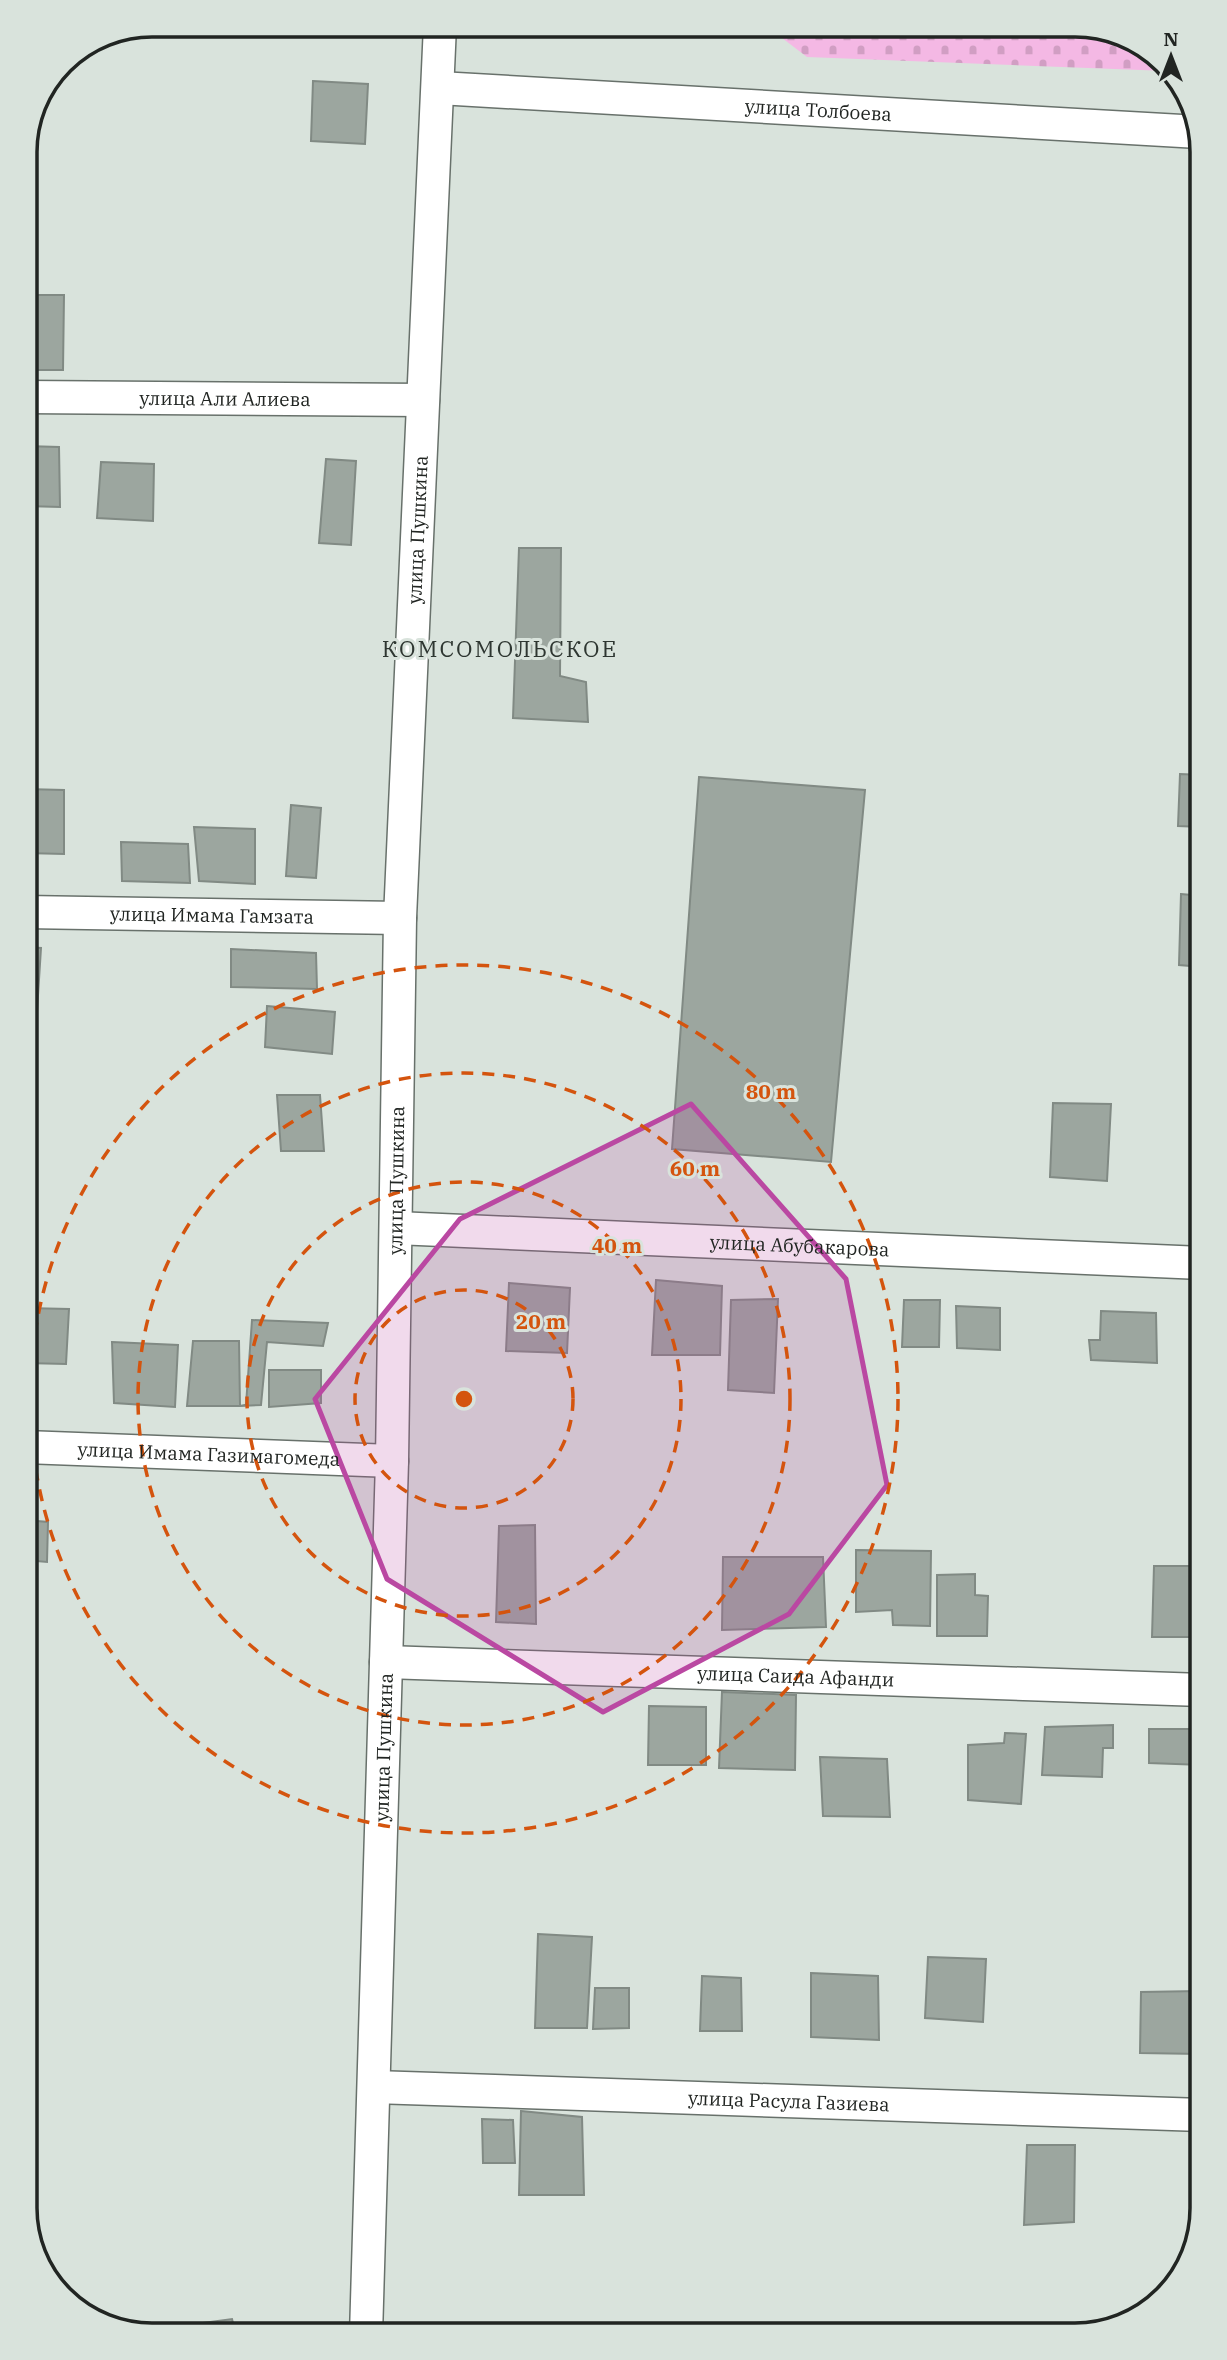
<svg xmlns="http://www.w3.org/2000/svg" width="1227" height="2360" viewBox="0 0 1227 2360" font-family="'IBM Plex Serif',serif">
<defs>
<pattern id="cemetery-stones" width="16" height="16" patternUnits="userSpaceOnUse" patternTransform="scale(1.75)"><rect width="16" height="16" fill="#f4b8e4"/><path d="M2 7V4a2 2 0 0 1 4 0v3zM10 15v-3a2 2 0 0 1 4 0v3z" fill="#d19ec3"/></pattern>
</defs>
<rect width="100%" height="100%" fill="#d9e3dc"/>
<path fill="url(#cemetery-stones)" d="M765,25H1084L1146,46L1167,71L807,57Z"/>
<path fill="#9ca69f" stroke="#818a84" stroke-width="2" d="M313,81L368,84L365,144L311,141Z
M25,295H64L63,370H33L32,348H25Z
M25,446L59,447L60,507L25,506Z
M326,459L356,461L351,545L319,543Z
M101,462L154,464L153,521L97,518Z
M519,548H561L560,676L586,682L588,722L513,718Z
M1180,774L1202,775V827L1178,826Z
M699,777L865,790L831,1162L672,1149Z
M25,789L64,790V854L25,853Z
M291,805L321,808L316,878L286,876Z
M194,827L255,829V884L199,881Z
M121,842L188,844L190,883L122,881Z
M1181,894L1202,896V967L1179,965Z
M25,947L41,948L36,1027L25,1026Z
M231,949L316,953L317,989L231,987Z
M267,1006L335,1012L332,1054L265,1047Z
M277,1095H320L324,1151H281Z
M1053,1103L1111,1104L1107,1181L1050,1177Z
M656,1280L722,1286L720,1355H652Z
M509,1283L570,1288L567,1353L506,1351Z
M778,1299L774,1393L728,1390L731,1300Z
M904,1300H940L939,1347H902Z
M956,1306L1000,1308V1350L957,1348Z
M25,1308L69,1309L66,1364L25,1363Z
M1101,1311L1156,1313L1157,1363L1091,1360L1089,1340H1100Z
M252,1320L328,1323L323,1346L267,1342L261,1405L240,1406L246,1405Z
M193,1341H239L240,1406H187Z
M112,1342L178,1345L175,1407L114,1403Z
M269,1370H321V1403L269,1407Z
M25,1520L48,1522L47,1562L25,1560Z
M535,1525L536,1624L496,1622L499,1526Z
M856,1550L931,1551L930,1626L893,1625L892,1610L856,1612Z
M723,1557H823L826,1627L722,1630Z
M1154,1566H1201L1200,1637H1152Z
M975,1574V1595L988,1596L987,1636H937V1575Z
M722,1692L796,1695L795,1770L719,1768Z
M649,1706L706,1707V1765H648Z
M1113,1725V1748H1103L1102,1777L1042,1775L1045,1727Z
M1149,1729H1200L1202,1765L1149,1763Z
M1005,1733L1026,1734L1021,1804L968,1800V1745L1004,1743Z
M820,1757L887,1759L890,1817L823,1816Z
M538,1934L592,1937L587,2028H535Z
M928,1957L986,1959L983,2022L925,2018Z
M811,1973L878,1976L879,2040L811,2037Z
M702,1976L741,1978L742,2031H700Z
M595,1988H629V2028L593,2029Z
M1199,1991L1200,2054L1140,2053L1141,1992Z
M521,2111L582,2117L584,2195H519Z
M482,2119L513,2120L515,2163H483Z
M1027,2145H1075L1074,2222L1024,2225Z
M232,2319L236,2335H144L135,2332Z
M959,2326L1004,2327V2335H959Z"/>
<g fill="none" stroke-linecap="round" stroke-linejoin="round">
<defs>
<g id="minor">
<path id="s1" d="M439,88L1199,132"/>
<path id="s2" d="M25,397L423,400"/>
<path id="s3" d="M25,912L400,918"/>
<path id="s4" d="M396,1228L1202,1263"/>
<path id="s5" d="M25,1447L392,1461"/>
<path id="s6" d="M386,1662L1202,1690"/>
<path id="s7" d="M374,2087L1202,2115"/>
<path id="s8" d="M366,2335L392,1461L400,918L440,25"/>
</g>
</defs>
<use href="#minor" stroke="#68716b" stroke-width="35"/>
<use href="#minor" stroke="#fff" stroke-width="32"/>
</g>
<path fill="#ba48a2" fill-opacity="0.2" stroke="#ba48a2" stroke-width="5" stroke-linejoin="round" d="M691,1104L846,1279L887,1485L789,1614L603,1712L387,1579L315,1399L460,1219Z"/>
<g fill="none" stroke="#d4540e" stroke-width="3.5" stroke-dasharray="12 9">
<circle cx="464" cy="1399" r="109"/>
<circle cx="464" cy="1399" r="217"/>
<circle cx="464" cy="1399" r="326"/>
<circle cx="464" cy="1399" r="434"/>
</g>
<g text-anchor="middle" dominant-baseline="central" stroke-width="6" stroke-linejoin="round" paint-order="stroke">
<g font-size="19" fill="#212522" stroke="#d9e3dc">
<text stroke="none"><textPath href="#s1" startOffset="380">улица Толбоева</textPath></text>
<text stroke="none"><textPath href="#s2" startOffset="200">улица Али Алиева</textPath></text>
<text stroke="none"><textPath href="#s8" startOffset="1806">улица Пушкина</textPath></text>
<text stroke="none"><textPath href="#s3" startOffset="187">улица Имама Гамзата</textPath></text>
<text stroke="none"><textPath href="#s8" startOffset="1155">улица Пушкина</textPath></text>
<text stroke="none"><textPath href="#s4" startOffset="404">улица Абубакарова</textPath></text>
<text stroke="none"><textPath href="#s5" startOffset="184">улица Имама Газимагомеда</textPath></text>
<text stroke="none"><textPath href="#s6" startOffset="410">улица Саида Афанди</textPath></text>
<text stroke="none"><textPath href="#s8" startOffset="588">улица Пушкина</textPath></text>
<text stroke="none"><textPath href="#s7" startOffset="415">улица Расула Газиева</textPath></text>
</g>
<g font-size="23" letter-spacing="2" fill="#2e3631" stroke="#d9e3dc">
<text x="500" y="648">КОМСОМОЛЬСКОЕ</text>
</g>
</g>
<path d="M0 0H1227V2360H0ZM152 37H1075A115 115 0 0 1 1190 152V2208A115 115 0 0 1 1075 2323H152A115 115 0 0 1 37 2208V152A115 115 0 0 1 152 37Z" fill="#d9e3dc" fill-rule="evenodd"/>
<path fill="none" stroke="#212522" stroke-width="3.5" d="M152 37H1075A115 115 0 0 1 1190 152V2208A115 115 0 0 1 1075 2323H152A115 115 0 0 1 37 2208V152A115 115 0 0 1 152 37Z"/>
<circle cx="464" cy="1399" r="10" fill="#d4540e" stroke="#d9e3dc" stroke-width="3.5"/>
<g font-size="21" text-anchor="middle" font-weight="bold" fill="#d4540e" stroke="#d9e3dc" stroke-width="6" stroke-linejoin="round" paint-order="stroke">
<text x="771" y="1099">80 m</text>
<text x="695" y="1176">60 m</text>
<text x="617" y="1253">40 m</text>
<text x="541" y="1329">20 m</text>
</g>
<g transform="translate(1171 56)" stroke="#d9e3dc" stroke-width="5" paint-order="stroke">
<path d="M0-5L12 26L0 18L-12 26Z" fill="#212522"/>
<text y="-10" font-size="19" font-weight="bold" text-anchor="middle" fill="#212522">N</text>
</g>
</svg>
